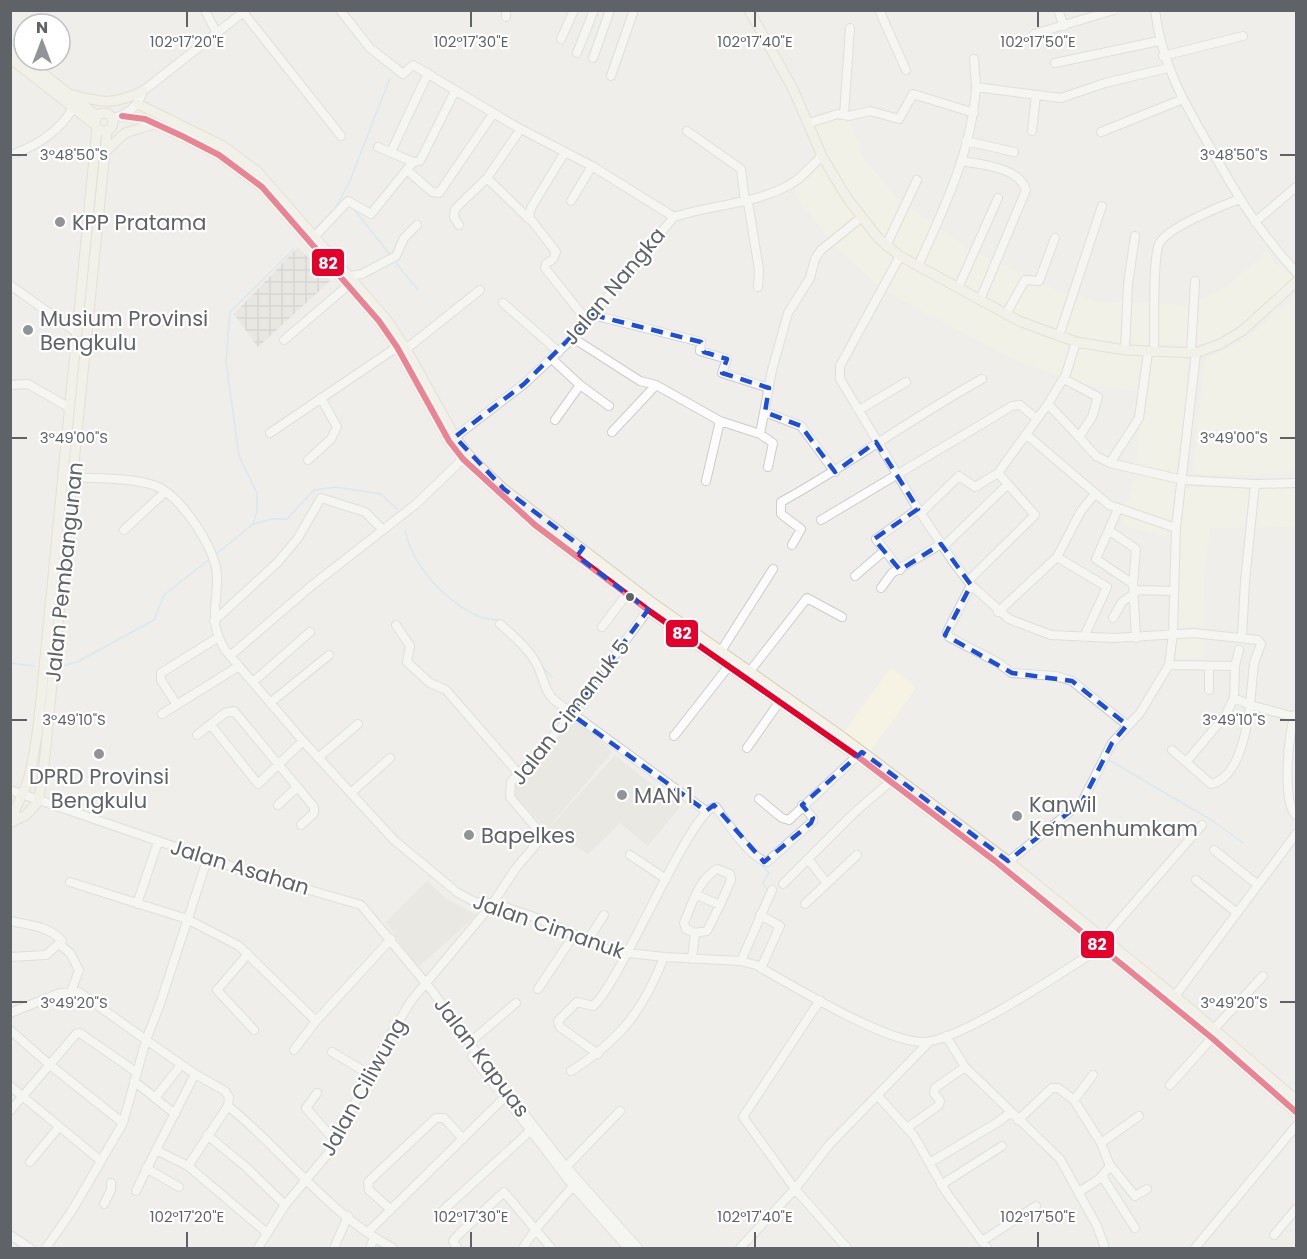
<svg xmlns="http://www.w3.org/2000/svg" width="1307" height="1259" viewBox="0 0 1307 1259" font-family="Poppins,sans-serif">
<defs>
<pattern id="industrial-grid" width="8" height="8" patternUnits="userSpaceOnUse" patternTransform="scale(1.5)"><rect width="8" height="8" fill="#dfddda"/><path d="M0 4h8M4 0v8" fill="none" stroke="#b8b7b5"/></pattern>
</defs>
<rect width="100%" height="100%" fill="#efeeea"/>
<path fill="#f7f3e4" d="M845,112L865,161L898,198L968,249L1061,292L1095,301L1187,305L1226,287L1267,251L1275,263L1292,277L1260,311L1211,344L1147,345L1092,339L1044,327L948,282L899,252L864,222L829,178L804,122Z
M818,157L828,180L864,223L897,253L949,287L1090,346L1187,357V404L1182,478L1166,536L1124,526L1123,520L1136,470L1143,392L1080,384L1013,359L883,290L835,246L797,197L790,180Z
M1296,296V471L1250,475L1192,474L1205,360L1247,339Z
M1186,487L1296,488V527L1210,528L1204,576L1203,658H1169L1173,530Z
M891,667L916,688L868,754L842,735Z"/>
<path fill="url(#industrial-grid)" d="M298,247L330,281L258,347L234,314Z"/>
<path fill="#e2e0da" d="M575,718L612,752L547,829L509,790Z
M615,755L680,807L648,846L620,823L588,854L548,829Z
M427,881L448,900L477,915L417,968L386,922Z"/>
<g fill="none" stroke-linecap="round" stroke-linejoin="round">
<path stroke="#bfe0f9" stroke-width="1.5" d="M353,208L391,256
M315,229L334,210L349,183L390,78
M396,263L418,290
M254,524L271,519H287L314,490L336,487L381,494L397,509
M405,531C414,568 446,602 480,617C486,619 491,618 498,621
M215,555L253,524L257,511V493L239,456L226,362L230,312L293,250
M10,663L34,666
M539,663L552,677
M59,667L77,662L154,620L164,595L211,558
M1109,760L1213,821L1243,843
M760,863L769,873L763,883L768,890"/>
<defs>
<path id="minor" d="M205,10L216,32
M340,10L370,48L403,74L413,65L515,126L592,166L674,217
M506,10V17
M879,10L906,70
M1058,10L1064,26
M1155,10C1161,62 1184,103 1210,147C1236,194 1259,232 1296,272
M243,12L341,136
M1034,34L1114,10
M561,39L574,10
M577,53L594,10
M1163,56L1243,36
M593,58L610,10
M974,59L976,87
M1055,63L1159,41
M611,76L634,10
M844,115L850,28
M113,118C129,114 138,106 143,91L246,10
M809,123L838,114L849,116L870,111L899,119L913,94L974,113
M687,131L741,169L745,202
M1032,131L1036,95
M1101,132L1183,99
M966,141L1014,152
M378,147L413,162L420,161L455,91
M391,152L428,73
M565,152L531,208L529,217L556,252L553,259L546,264L545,268L588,322
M16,153C40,144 60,130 73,108
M962,161C982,165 1019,167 1026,190L980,300
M408,171L432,192L439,193L493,114
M487,178L529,219
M571,201L592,166
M748,202L759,270L758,287
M1255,222L1296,187
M459,225L454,217L455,209L487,178L520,130
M315,236L348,201L371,214L413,162
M886,246L917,180
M900,256L840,366V379L918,509L954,563L971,585L1009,619L1051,635L1114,638L1194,633L1258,640L1261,644L1254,663L1250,705L1294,717
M918,266C944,209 972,150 976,87L1061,98L1105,83L1168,68
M350,276L362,274L396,256L404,238L417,225
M10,285L76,332
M958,288L998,198
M503,303L559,352
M1006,314L1025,280L1039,281L1055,238
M593,315L701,342L700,351L727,359L722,373L769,388
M1059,336L1102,206
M573,338L640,381L656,385L720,421L760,434L772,370L788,313L810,278L815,259L821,250L862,217
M284,340L351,283
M406,349L480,290
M1125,350L1128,284L1135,236
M1154,352C1155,330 1152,261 1159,244C1166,228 1223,205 1240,199
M1191,353L1195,281
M552,359L580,385L609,406
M10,385L28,384L70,408
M1048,404L1079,437L1092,417L1098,397L1064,379
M859,410L906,382
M765,412L801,426L835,472
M555,420L580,385
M612,432L656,385
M270,433L397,347
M760,434L773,443L768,467
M1027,435L1109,505L1176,528
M455,437L524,384L573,338L674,217C713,204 754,205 791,184C802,178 812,165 822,156
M1079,437L1096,456L1110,463L1183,480L1255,484L1296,483
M308,460L331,439L337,427L321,398
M1110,463L1139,418L1148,352
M69,477C96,479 130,477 156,486C181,496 216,549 217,575C218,606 207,622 226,651L303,741L394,840L458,893L475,902L493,903L540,919L612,951L664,957L741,961L756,965C793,986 883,1041 922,1042C958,1043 1067,969 1100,948
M706,481L720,421
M1118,509L1096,559L1133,584
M921,513L959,476L975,487L998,473L1048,404L1066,374L1076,342
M821,520L1012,406L1020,405L1037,419
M124,530L165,492
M1110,531L1136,549L1133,584L1136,638
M792,545L801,529L781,514V502C850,464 913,417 982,379
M943,547L1007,485
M1057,557L1107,587L1084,637
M900,570L876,539L918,509
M855,576L884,551
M968,581L1035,515L998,473
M971,585L947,632L949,637L997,662L1012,673L1056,676L1072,681L1127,725
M881,588L892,573L941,544
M1134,590L1173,591
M998,612L1057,557L1081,511L1094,495
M1113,618L1122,602L1134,594
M214,621L278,562L298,538L321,498L365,512L382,529
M500,624C514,636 531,651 538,667C544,680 544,689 554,700L706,811
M396,625L410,646L407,662L430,683L446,690L519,774
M602,627L627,594
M1242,638L1245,581L1255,484
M721,651L773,569
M230,656L310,587L416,504L463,459
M1169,665L1235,666
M1209,666V690
M750,671L807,598L842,617
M253,682L310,632
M270,703L329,655
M177,705L161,680V673L217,638
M162,714L239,666
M1295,715C1288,732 1282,804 1296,815
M211,725L258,784L303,741
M197,735L225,713L234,711L314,807V813L301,825
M674,736L732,662
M747,748L780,701
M1172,750L1186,762L1225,716L1234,698L1235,666L1239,650
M318,758L358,724
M1186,762L1211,784C1239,778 1247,729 1250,705L1234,698
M10,790L251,873L361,905L433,992L469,1043L562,1162L638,1248
M351,793L390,758
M759,799L782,818L789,820L857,756
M278,805L297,787
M1214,850L1258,885
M630,855L666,879
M208,857L160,1004L146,1040L195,1074L225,1091L229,1097L228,1106C284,1151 329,1215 393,1248
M808,859L826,882
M1004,865L1082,802L1112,743L1140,713L1169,665L1173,633L1176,528L1196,353
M1196,880L1237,913
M70,882L187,919L239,946L316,1021
M783,884L854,813L890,782
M137,904L158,842
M805,904L857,855
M760,915L780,926L761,968
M10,921C29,925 49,926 62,941L46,955L10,957
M695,933L686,929L684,923C692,904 699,879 717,869L730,874L731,880L720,905L697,895
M1103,939L1202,825
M588,940L604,915
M60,945L70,953L79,970L71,992
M248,954L217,990L254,1030
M692,959L695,933L707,931L720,905
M741,961L772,890
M538,989L574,935
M1175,996L1296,834
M820,1000L743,1117L795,1189L847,1248
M10,1013L60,993L79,992L146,1040L123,1123L73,1209L46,1248
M10,1030L50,1065L123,1123
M1213,1030L1263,976
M946,1036L965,1067L1060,1159L1097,1226L1105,1248
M469,1043L516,1003
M294,1050L316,1021L391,939
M332,1052L369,1074
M598,1054L560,1027L558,1021L577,1002L593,1006C621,983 692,805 716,807C726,821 751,859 767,862L813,821V818L802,805
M472,1056L496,1087
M571,1071C620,1040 643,1011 664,957
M195,1074L156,1150L188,1166L267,1233
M134,1081L175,1114
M1170,1085L1212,1038
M10,1086L101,1161
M317,1093L306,1108L336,1142
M878,1096L914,1136L946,1192L987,1248
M155,1098L181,1065
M506,1098L573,1186L628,1248
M10,1111L76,1034L80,1033L136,1072
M1018,1120L1052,1088H1058L1074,1100
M907,1128L939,1105L940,1101L934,1093L935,1088L965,1067
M207,1135L245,1166L285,1205
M1101,1143L1139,1116
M30,1162L58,1128
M931,1162L998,1122L1011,1112
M1110,1165L1135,1196L1147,1189
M188,1166L228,1106
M566,1167L620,1111
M146,1168L179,1187
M1102,1176L1135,1228
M941,1185L1002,1146
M136,1191L156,1150
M1079,1192L1099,1179L1110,1166L1101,1143L1074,1100L1093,1075
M104,1204L111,1190V1183
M389,1208L369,1190L368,1182L436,1118H444L463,1139
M439,1214L530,1131
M368,1232L505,1097
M10,1235L30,1248
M1274,1235L1296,1209
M982,1241L1036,1206
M258,1248L285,1205L331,1150L384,1046L411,1001L493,903L516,868L538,842V830L510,797L511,782L563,725L648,610
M334,1248L348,1216
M370,1248L374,1238
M457,1248L453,1241L459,1234L504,1192L551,1248
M523,1248L535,1230L573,1186
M740,1248L795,1189L829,1145L929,1042
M1195,1248L1296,1126"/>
<path id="major" d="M749,10L793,89L822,156L847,198L879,239L900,256L1019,321L1076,342L1125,350L1196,353L1220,344L1242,331L1296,282
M10,49L24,59
M10,58L95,125
M26,60L97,116
M73,95C104,103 113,105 143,91
M138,104L223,146L257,171L387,320L406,349L455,437L472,459L504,489L653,603L844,738L1008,861L1187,1006L1296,1100
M95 122a9 9 0 1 1 18 0a9 9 0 1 1-18 0Z
M122,116L145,119L182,136L219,155L262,187L379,321L397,347L449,441L463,459L535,525L648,610L857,756L995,861L1212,1038L1296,1112
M105,152L125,133L154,124
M13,820C14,805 24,795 28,780C35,757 37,733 40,709L97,128
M10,823L26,815L38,802L43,775L107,131"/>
</defs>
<use href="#minor" stroke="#cbcccc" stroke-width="10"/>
<use href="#major" stroke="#d7ceb8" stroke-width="11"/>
<use href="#minor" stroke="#fdfcfc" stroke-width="8"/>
<use href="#major" stroke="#f4f2e9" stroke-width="9"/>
<defs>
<path id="bus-1" d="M122,116L145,119L182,136L219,155L262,187L379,321L397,347L449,441L463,459L535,525L648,610L857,756L995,861L1212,1038L1296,1112"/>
</defs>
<use href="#bus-1" stroke="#fff" stroke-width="10"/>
<use href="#bus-1" stroke="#e4002b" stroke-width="6"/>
</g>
<path d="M0 0H1307V1259H0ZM593,315L701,342L704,352L727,359L722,373L769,388L765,412L801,426L835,472L876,442L918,509L874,539L900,570L941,544L971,585L945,635L1012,673L1072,681L1127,725L1112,743L1082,802L1008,861L862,752L802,805L813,818L811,823L764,862L714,805L706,811L571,714L648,610L577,556L583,548L504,489L455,437L524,384Z" fill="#efeeea" fill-opacity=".55" fill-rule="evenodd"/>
<path fill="none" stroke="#1d4ed8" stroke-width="4.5" stroke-dasharray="12 8" stroke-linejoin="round" d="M593,315L701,342L704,352L727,359L722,373L769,388L765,412L801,426L835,472L876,442L918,509L874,539L900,570L941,544L971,585L945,635L1012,673L1072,681L1127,725L1112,743L1082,802L1008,861L862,752L802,805L813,818L811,823L764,862L714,805L706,811L571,714L648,610L577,556L583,548L504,489L455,437L524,384Z"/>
<path fill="none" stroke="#5f6368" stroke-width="2" d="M187,12V27M471,12V27M755,12V27M1038,12V27M12,155H27M1280,155H1295M12,438H27M1280,438H1295M12,720H27M1280,720H1295M12,1002H27M1280,1002H1295M187,1232V1247M471,1232V1247M755,1232V1247M1038,1232V1247"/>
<g fill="#919496" stroke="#fff" stroke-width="2">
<circle cx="60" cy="222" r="6"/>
<circle cx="28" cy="330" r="6"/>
<circle cx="99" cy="754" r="6"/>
<circle cx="622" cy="795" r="6"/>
<circle cx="1017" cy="816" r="6"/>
<circle cx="469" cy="835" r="6"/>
</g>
<circle fill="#5f6368" stroke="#fff" stroke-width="2" cx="630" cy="597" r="5"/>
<g text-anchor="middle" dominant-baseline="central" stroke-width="4.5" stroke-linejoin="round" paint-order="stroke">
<g font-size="21" fill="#5f6368" stroke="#fff" text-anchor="start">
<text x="72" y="222">KPP Pratama</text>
<text x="40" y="318">Musium Provinsi<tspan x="40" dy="24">Bengkulu</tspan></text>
<text x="99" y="776" text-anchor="middle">DPRD Provinsi<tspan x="99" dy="24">Bengkulu</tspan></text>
<text x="634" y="795">MAN 1</text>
<text x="1029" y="804">Kanwil<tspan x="1029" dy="24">Kemenhumkam</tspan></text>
<text x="481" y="835">Bapelkes</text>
</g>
<g font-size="21" fill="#5f6368" stroke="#fff">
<text transform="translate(614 286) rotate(-50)">Jalan Nangka</text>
<text transform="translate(64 572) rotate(-84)">Jalan Pembangunan</text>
<text transform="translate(570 712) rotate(-52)">Jalan Cimanuk 5</text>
<text transform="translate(240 867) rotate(17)">Jalan Asahan</text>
<text transform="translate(549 926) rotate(19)">Jalan Cimanuk</text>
<text transform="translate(482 1057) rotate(53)">Jalan Kapuas</text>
<text transform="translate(363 1087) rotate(-61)">Jalan Ciliwung</text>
</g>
</g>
<g font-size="15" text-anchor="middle" fill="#5f6368" stroke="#fff" stroke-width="4.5" stroke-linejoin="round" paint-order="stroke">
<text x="187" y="47">102°17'20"E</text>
<text x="471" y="47">102°17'30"E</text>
<text x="755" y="47">102°17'40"E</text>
<text x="1038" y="47">102°17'50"E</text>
<text x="74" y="160">3°48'50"S</text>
<text x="1234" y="160">3°48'50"S</text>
<text x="74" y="443">3°49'00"S</text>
<text x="1234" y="443">3°49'00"S</text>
<text x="74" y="725">3°49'10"S</text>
<text x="1234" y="725">3°49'10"S</text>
<text x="74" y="1008">3°49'20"S</text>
<text x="1234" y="1008">3°49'20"S</text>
<text x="187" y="1222">102°17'20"E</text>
<text x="471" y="1222">102°17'30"E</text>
<text x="755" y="1222">102°17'40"E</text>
<text x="1038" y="1222">102°17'50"E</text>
</g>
<g stroke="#fff" stroke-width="2">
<rect x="311" y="248" width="34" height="29" rx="6" fill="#e4002b"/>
<rect x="665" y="619" width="34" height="29" rx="6" fill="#e4002b"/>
<rect x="1080" y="930" width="35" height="29" rx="6" fill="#e4002b"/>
</g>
<g font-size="16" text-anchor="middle" font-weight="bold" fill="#fff">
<text x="328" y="269">82</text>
<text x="682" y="639">82</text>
<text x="1097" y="950">82</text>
</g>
<rect width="1307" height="1259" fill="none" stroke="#5f6368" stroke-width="24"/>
<g transform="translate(42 42)"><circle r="28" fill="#ffffff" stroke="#bfc1c3" stroke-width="1.5"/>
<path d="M0-4.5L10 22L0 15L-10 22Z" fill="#919496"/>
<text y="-9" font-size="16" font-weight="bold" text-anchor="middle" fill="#5f6368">N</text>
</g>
</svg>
